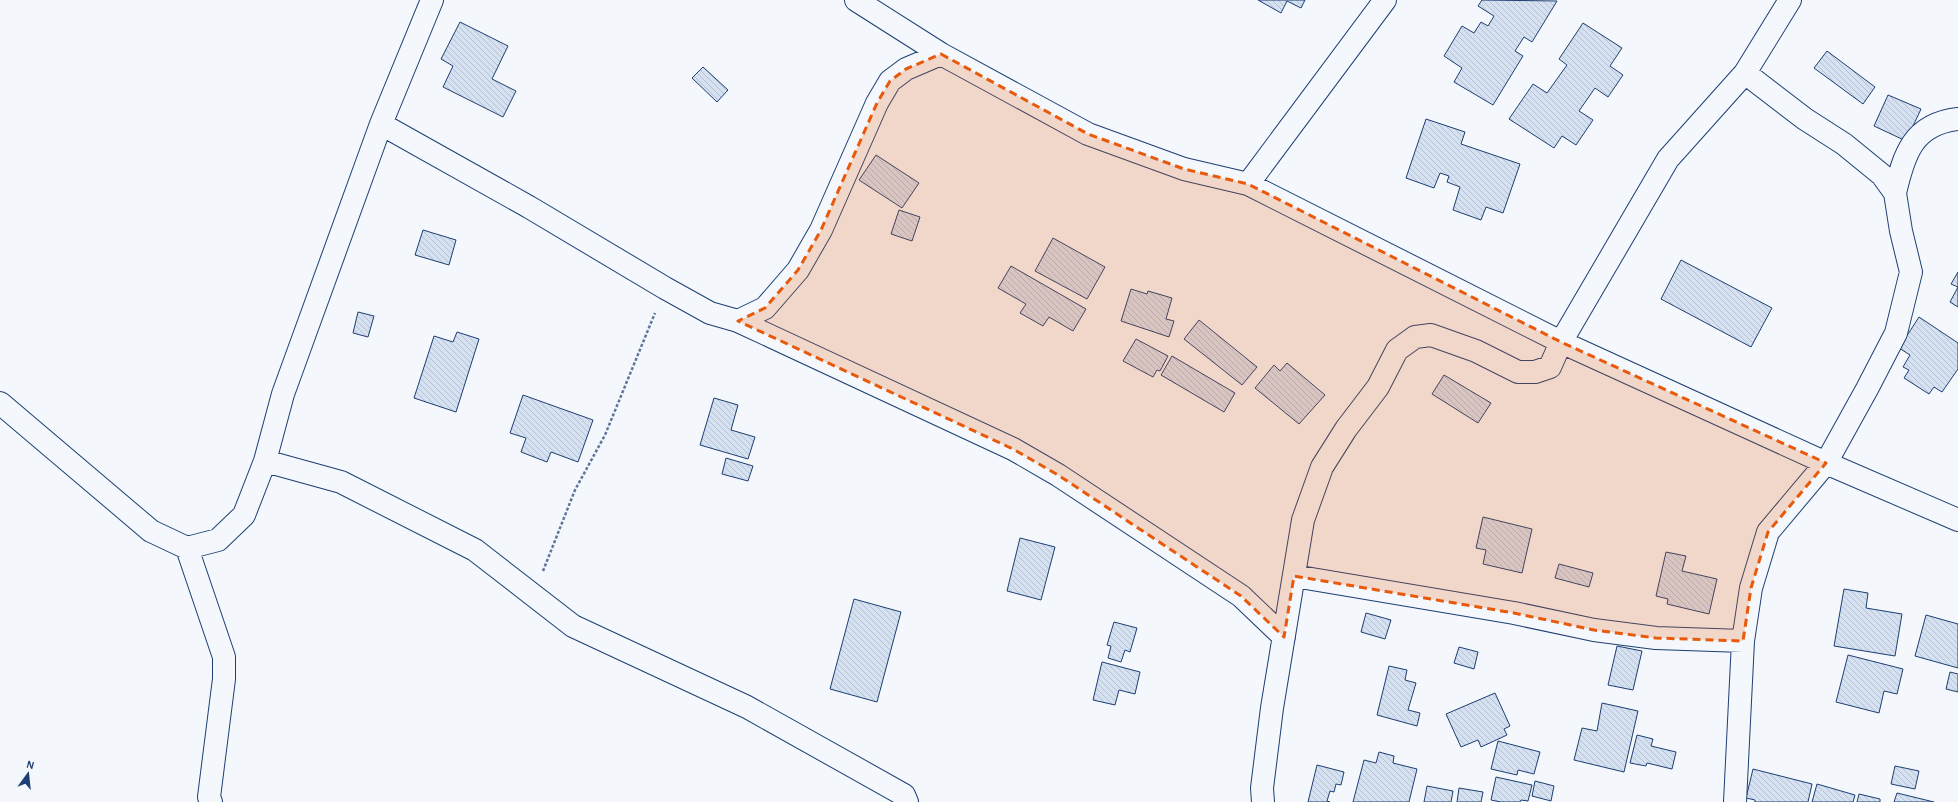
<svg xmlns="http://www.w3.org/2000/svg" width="1958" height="802" viewBox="0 0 1958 802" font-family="'Alegreya Sans',sans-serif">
<defs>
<pattern id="building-back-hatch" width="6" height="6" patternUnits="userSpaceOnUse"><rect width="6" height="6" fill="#d5e0f0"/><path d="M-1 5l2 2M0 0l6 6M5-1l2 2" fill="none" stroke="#b6c1d1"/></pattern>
</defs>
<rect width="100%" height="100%" fill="#f4f7fb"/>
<path fill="url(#building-back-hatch)" stroke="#1d3f73" d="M1258,0H1305L1301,8L1287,1L1281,13Z
M1482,0L1557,1L1532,42L1524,37L1515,51L1523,56L1493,105L1454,82L1462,68L1444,56L1462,26L1474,33L1481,22L1488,26L1494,16L1478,6Z
M460,22L508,46L492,79L516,91L503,117L443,87L453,66L441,59Z
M1583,23L1622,48L1610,66L1623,75L1608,97L1595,88L1579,111L1593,120L1576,145L1562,136L1554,148L1509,119L1533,84L1547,93L1567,65L1559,59Z
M1827,51L1875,87L1863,104L1814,68Z
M703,67L728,90L717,102L692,78Z
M1888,95L1921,109L1906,141L1874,126Z
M1426,119L1465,132L1461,144L1520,164L1503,213L1486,207L1481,220L1453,210L1460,187L1447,182L1449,176L1440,173L1434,188L1406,178Z
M876,155L919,183L902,208L859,180Z
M899,210L920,217L912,241L891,234Z
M423,230L456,240L449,265L415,255Z
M1053,238L1105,267L1087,299L1035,271Z
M1681,260L1772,308L1751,347L1661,299Z
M1011,266L1086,309L1073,331L1049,317L1043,326L1020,313L1026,304L998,288Z
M1958,272V307L1950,302L1958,287L1951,284Z
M1131,289L1147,294L1148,291L1172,298L1166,319L1174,321L1169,337L1121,321Z
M358,312L374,316L368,337L353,333Z
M1919,317L1958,343V369L1942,392L1934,387L1929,394L1904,378L1909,370L1903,367L1910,355L1899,348Z
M1199,320L1257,367L1242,385L1184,339Z
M457,332L479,339L456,412L414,398L434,336L453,342Z
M1136,339L1168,356L1160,371L1157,370L1153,377L1123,361Z
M1172,356L1235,393L1224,412L1161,375Z
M1287,363L1325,395L1299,424L1255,388L1274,365L1280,371Z
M1444,375L1491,403L1478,423L1432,394Z
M523,395L593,420L578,462L551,452L547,462L521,452L526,438L510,433Z
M714,398L738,405L731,430L755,437L748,459L700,445Z
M726,458L753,466L748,481L722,474Z
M1483,517L1532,529L1522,573L1483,564L1486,550L1476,548Z
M1020,538L1055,547L1041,600L1007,591Z
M1666,552L1686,556L1682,571L1717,579L1709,614L1667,604L1668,599L1656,596Z
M1559,564L1593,573L1589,587L1555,578Z
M1844,589L1868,593L1866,608L1902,614L1895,656L1834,646Z
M854,599L901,612L877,702L830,689Z
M1366,613L1391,620L1385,639L1361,632Z
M1926,615L1958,624V668L1915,656Z
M1114,622L1137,628L1130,652L1125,650L1121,662L1108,658L1111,646L1107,645Z
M1617,646L1642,651L1633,690L1608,685Z
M1459,647L1478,652L1474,669L1454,663Z
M1848,655L1903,669L1897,694L1884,691L1879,713L1836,702Z
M1102,662L1140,672L1135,694L1119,690L1115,705L1093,700Z
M1389,666L1407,670L1405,680L1416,683L1408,710L1420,713L1417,726L1377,715Z
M1950,672L1958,674V692L1946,689Z
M1495,693L1510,726L1504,729L1507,735L1481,747L1478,740L1461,747L1446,714Z
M1602,703L1638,711L1624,772L1574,760L1582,728L1597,731Z
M1637,735L1653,739L1651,746L1676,752L1672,769L1647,763L1646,766L1630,763Z
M1498,741L1540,752L1534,774L1518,770L1517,775L1491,769Z
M1379,752L1394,756L1393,763L1417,769L1409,802H1353L1364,760L1376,763Z
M1317,765L1344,772L1341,785L1336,784L1334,792L1330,791L1327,801L1330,802H1308Z
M1895,766L1919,771L1915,789L1891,784Z
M1753,769L1812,784L1808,802H1755V800L1746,798Z
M1496,777L1532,785L1528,801L1521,800L1520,802H1501L1491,800Z
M1535,781L1554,786L1551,801L1532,796Z
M1817,784L1855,795L1853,802H1812Z
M1427,786L1453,791L1451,802H1424Z
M1459,788L1483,792L1481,802H1457Z
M1897,793L1934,802H1894Z
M1859,794L1880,799V802H1857Z"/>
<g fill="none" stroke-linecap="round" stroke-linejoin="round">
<defs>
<path id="street" d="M856,0L941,54L1088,134L1184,169L1248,184L1561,342L1826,463L1958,520
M381,124L529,207L665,288L710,313L738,321L765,308L798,270L821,230L877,103L890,81L906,69L941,54
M1248,184L1385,0
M1895,193C1904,154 1913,124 1958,119
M738,321L1013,449L1058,475L1241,596L1284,637
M0,403L151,531L187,548L218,540L244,515L265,461L283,394L381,124L432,0
M265,461L341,482L475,550L573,626L747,707L904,795L907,802
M187,548L224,657V679L209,797L211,802
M1294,576L1514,613L1594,630L1656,638L1743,641
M1263,802L1262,788L1272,708L1303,520L1322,467L1346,429L1378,387L1397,350L1415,337L1431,335L1476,351L1518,372H1535L1550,367L1561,342L1668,159L1745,73L1790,0
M1735,802L1743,641L1751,588L1768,532L1826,463L1867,389L1896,333L1911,272L1901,231L1895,193L1882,175L1844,144L1805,119L1745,73"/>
</defs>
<use href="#street" stroke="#1d3f73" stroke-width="24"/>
<path stroke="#5e769c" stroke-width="2.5" stroke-dasharray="3 2" stroke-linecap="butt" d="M543,571L575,490L605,435L655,313"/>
<use href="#street" stroke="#f4f7fb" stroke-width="22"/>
</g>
<path fill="#e8590c" fill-opacity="0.2" stroke="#e8590c" stroke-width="3" stroke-dasharray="8 5" stroke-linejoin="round" d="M941,54L1088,134L1184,169L1248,184L1561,342L1826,463L1768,532L1751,588L1743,641L1656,638L1594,630L1514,613L1294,576L1284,637L1241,596L1058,475L1013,449L738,321L765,308L798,270L821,230L877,103L890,81L906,69Z"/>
<g transform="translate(28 774) rotate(15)" stroke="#f4f7fb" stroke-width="3" paint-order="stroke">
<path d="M0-3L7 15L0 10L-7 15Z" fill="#1d3f73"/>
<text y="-6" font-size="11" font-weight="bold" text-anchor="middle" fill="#1d3f73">N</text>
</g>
</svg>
